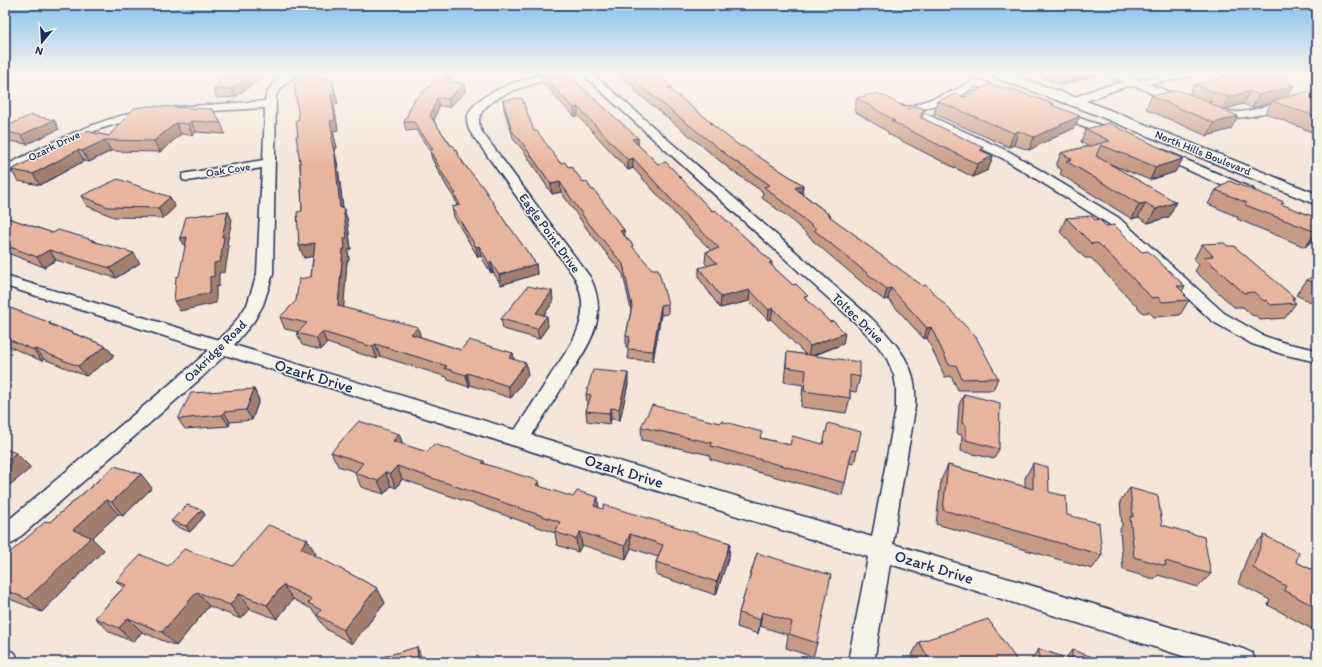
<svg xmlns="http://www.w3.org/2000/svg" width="1322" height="667" viewBox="0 0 1322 667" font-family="Itim,sans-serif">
<rect width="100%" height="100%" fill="#f4e6d9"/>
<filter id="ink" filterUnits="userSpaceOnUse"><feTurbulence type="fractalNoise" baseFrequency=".025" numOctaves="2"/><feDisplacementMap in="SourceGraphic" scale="8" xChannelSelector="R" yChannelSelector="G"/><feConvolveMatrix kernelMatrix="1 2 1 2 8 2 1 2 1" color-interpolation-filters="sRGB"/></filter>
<g filter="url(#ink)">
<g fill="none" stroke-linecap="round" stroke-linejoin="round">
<defs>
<path id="minor" d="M285,74H297L283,86L276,95L273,274L263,305L254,321L234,345L515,430C527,412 539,394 550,376C572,343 594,317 575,278L471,133C450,99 522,79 545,74C550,73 557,74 563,74L562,76C541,82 463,98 482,132L590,277C610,318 589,344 568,378C556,397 544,416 532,435L872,537L896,409V387L894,375L887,359L878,346L859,326L582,74H593L871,318C887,334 905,352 912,374C920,400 911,430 907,456C902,485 897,514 893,544L1243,649L1252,653L1256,662H1202L890,564L874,662H848L868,557L225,355L201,378L13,543L5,546V523L189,368L209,350L5,286V276L219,340L233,325L247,305L257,274L262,168L188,181L183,180L182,177L183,174L188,173L263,160L265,108L175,113L169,110L175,107L265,101C266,89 276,81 285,74Z
M1109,74H1124L1139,80L1174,74H1193L1192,76L1149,84L1188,99L1190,101L1188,103C1178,106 1156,96 1147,91C1143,90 1139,87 1135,86C1116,85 1083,107 1070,103L1068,101L1070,99L1101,87L1125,82L1110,76Z
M975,79L988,83L991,87L1009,93L1010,95L1009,97C1002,99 990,95 984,91C981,89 980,87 976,86L964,94L919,111L1010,152L1119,218L1224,313L1264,336L1285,343L1317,350V362L1282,354L1252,344L1212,321L1109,224L1002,158L898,110L896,108L902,105L909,107L956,90Z
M1289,99L1293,100L1295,102L1293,104C1265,113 1239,123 1210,115L1208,113L1210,111C1219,108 1231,113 1241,112C1257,110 1273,103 1289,99Z
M149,109L153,110L155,112L153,114L132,119L97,130L5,175V166C52,142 97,119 149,109Z
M1056,110L1120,132L1122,135L1120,138H1112L1052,115L1050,113L1052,111Z
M1161,149L1253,189L1255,192L1253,195H1243L1157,156L1155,153L1157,150Z
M5,648L15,653L19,662H5Z"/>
<path id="tertiary" d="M992,74H1010L1097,105L1317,194V205L1087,111L993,77Z"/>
</defs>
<use href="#minor" stroke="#1b2f5e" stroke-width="3"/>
<use href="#tertiary" stroke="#1b2f5e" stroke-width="3"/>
<use href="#minor" fill="#f7f3e8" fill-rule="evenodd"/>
<use href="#tertiary" fill="#f7f3e8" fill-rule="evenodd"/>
</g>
<path fill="#c89b87" stroke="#1b2f5e" d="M228,74H267L235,97L217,98L214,90Z
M541,74L638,138V145L658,164L772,262V266L807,300L843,344L813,356L860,377L856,392L850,391V398L846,413L801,407L803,385L784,382L787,352L806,355L771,319L768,320L749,301L720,308L699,278V268L708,266L705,263L706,252L711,250L688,228L633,168L628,170L578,116L575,117L554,96V94L542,83Z
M618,74H657L672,91L712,123V125L741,147L803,185L802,193L831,216L830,217L857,238L998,378L993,390H958L951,376L945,377L927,338L924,339L888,299L884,300L871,290L812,240V239L788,217L762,198L763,192L731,170L635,91V88Z
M1037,74H1102L1060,85Z
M1225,74H1287L1284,79L1285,82L1294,86L1287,97L1317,95V134L1265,113L1272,102L1252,108L1243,104L1223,110L1231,129L1207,136L1146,109L1151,96L1189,94L1194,85L1219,79L1220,78L1224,77Z
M450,78L449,81L464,84L465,92L450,107L439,106L434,121L508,226L536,264L537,274L501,285L493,272L491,273L481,256L478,257L454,217L452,207L457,206L455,199L447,187L432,159L430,151L416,130L406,131L404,122Z
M332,80L338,104L334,105L338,130L333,131L337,148H334L338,167L343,207L347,218L351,249L348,250L349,260L347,261L343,307L421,337L461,350L513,353L514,359L528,375L511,398L470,385L469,387L448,380L447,377L380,356L377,359L327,343L321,350L302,345L297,333L299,332L285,329L280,317L296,301L311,277L313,256L304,258L300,162L298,136L299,119Z
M1003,88L1054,104L1053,105L1074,128L1029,150L1014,145L1009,147L934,114L937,101L964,97Z
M857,98L908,109H924L922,118L993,156L988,170L973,177L888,134V132L854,111Z
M503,100L534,131L560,163L568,167L583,182L592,190L624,230L625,236L633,245V248L668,304V314L661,315L653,361L628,359V347H626V336L631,310L623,274L587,229L561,192L552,194L523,150L514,140L504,109Z
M212,109L221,123L225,134L196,132L192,135L181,134L160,152L111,151L89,162L84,161L40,185L18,181L11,170L90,132L109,136Z
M54,120L59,129L27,144L5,140V127Z
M1086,129L1175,172L1150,180L1110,164L1169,217L1148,223L1138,217L1132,219L1060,174L1062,170L1056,166L1061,153L1088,146L1081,142Z
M1216,190L1282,205L1317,218V237L1305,247L1237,219L1238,217L1208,204Z
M81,196L170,197L175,207L163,218L114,217L87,206Z
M5,217L53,233L93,240L94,241L140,263L116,278L56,260L44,267L5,252Z
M1066,218L1095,220L1106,226L1142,252L1185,286L1182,291L1186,295L1185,296L1189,300L1180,315L1154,317L1149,312L1143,313L1091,258H1085L1060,232Z
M1202,244L1295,298L1293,300L1296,303L1285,318L1260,320L1255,315L1253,316L1243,307H1234L1195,271L1199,265L1194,259Z
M1317,274V305L1296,295L1307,280Z
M552,291L553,302L544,315L548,326L539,339L503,329L501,319Z
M5,306L106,346L114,356L86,376L44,359L42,361L6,345L5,344Z
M628,384L620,420L611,419L610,424L587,421L586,411L588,405H587L586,394Z
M254,389L259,400L252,420L230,422L229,426L185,429L178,419Z
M964,394L999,449L994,459L961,451L962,435L957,434L959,405Z
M687,416L761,438L790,445L823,444L857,451L854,464L849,463L845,483L842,495L710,459V455L642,440L641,427Z
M399,434L403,445L427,452L484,461L485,464L540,487L599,508L730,543L729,556L716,595L656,575V562L658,557L631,548L626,559L582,545L578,552L557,545L555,533L402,479L396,488L391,486L384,494L361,487L355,473L356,472L338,466L331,452Z
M1033,463L1049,492L1067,515L1102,555L1092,569L936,524L941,480L948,465L1025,487V478Z
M115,466L152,488L123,516L118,514L92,538L104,550L42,612L5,597V557L50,522Z
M1130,488L1162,525L1211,574L1198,587L1158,575L1154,579L1123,570L1120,529L1122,526L1120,501Z
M202,510L205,515L190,532L175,526L171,521Z
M1264,535L1296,562L1317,572V632L1268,605L1270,600L1238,583L1250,550Z
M757,553L817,643L813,657L786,648L788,635L760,626L758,634L737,627L739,613Z
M316,554L315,556L377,588L385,603L352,644L326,629L312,609L293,599L277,619L250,609L241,619L209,606L176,646L142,632L133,642L110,632L95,618L123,588L116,581L168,566H233Z
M919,642L1018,662H916L912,655Z
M1039,649L1066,658L1072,650L1096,662H1029Z"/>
<path fill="#a37e6e" stroke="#1b2f5e" d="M252,74H267L235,97L231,89Z
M446,74H449L450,78L446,88L444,80Z
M533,74H541L533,75Z
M1064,74H1102L1060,85Z
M332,80L338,104L334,105L338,130L333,131L337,148H334L338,167L344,219L340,208L331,138L330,121Z
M464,84L465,92L450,107L448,99Z
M1294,86L1287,98L1272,101V102L1252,108L1259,95Z
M1250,91L1243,104L1222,110L1229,97Z
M437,98L439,106L432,125L430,116Z
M578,107V116L575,117L574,108Z
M1080,116L1074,128L1029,150L1034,137Z
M1238,116L1231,129L1207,136L1214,123Z
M54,120L59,129L27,144L21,135Z
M191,121L196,132L192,135L188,124Z
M176,123L181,134L160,152L154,141Z
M1018,131L1014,145L1009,147L1014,133Z
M638,138V148L632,139Z
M105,140L111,151L89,162L82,151Z
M78,150L84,161L40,185L33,174Z
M993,156L988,170L973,177L977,164Z
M633,158V168L628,170V160Z
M1183,159L1175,172L1150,180L1156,167Z
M560,182L561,192L552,194L551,184Z
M803,185L801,196L795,188Z
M170,197L175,207L163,218L158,208Z
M1176,202L1169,217L1148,223L1156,209Z
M1146,203L1138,217L1132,219L1139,204Z
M343,207L347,218L351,249L348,250L349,260L347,261L343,317L338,306L343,249L344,238Z
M228,211L232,220L227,244L229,247L225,272L219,273V286L216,287V303L180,311L174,301L210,277L214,263L222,237Z
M624,230L625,240L620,231Z
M1317,231V237L1305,247L1316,232Z
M187,237L186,248L180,238Z
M315,243L320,255L304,258L299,246Z
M479,246L481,256L478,257L476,247Z
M49,250L56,260L44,267L37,257Z
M134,253L140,263L116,278L110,268Z
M491,262L493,272L491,273L489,263Z
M536,264L537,274L501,285L499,275Z
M891,288L888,299L884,300L887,289Z
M750,290L749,301L720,308L721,297Z
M552,291L553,302L537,324L536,313Z
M661,305V315L653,361V351Z
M773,308L771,319L768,320L769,310Z
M547,316L548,326L539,339L537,329Z
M418,327L421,339L411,334Z
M931,327L927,338L924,339L927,328Z
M322,332L327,343L321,350L316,338Z
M845,333L843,344L808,357L810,346Z
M375,344L380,356L377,359L373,347Z
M106,346L114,356L86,376L78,366Z
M36,349L44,359L42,361L34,350Z
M513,353L515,365L509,358Z
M526,363L528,375L511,398L508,386Z
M467,373L470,385L469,387L466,375Z
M628,373V384L620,420L619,409Z
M254,389L259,400L252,420L246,410Z
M611,408V419L610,424L609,413Z
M224,412L230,422L229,426L222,415Z
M399,434L404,447L393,441Z
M16,453L31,468L5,489V462Z
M397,466L402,479L396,488L390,474Z
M385,472L391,486L384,494L378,481Z
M141,474L152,488L123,516L112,502Z
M539,481L542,494L536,485Z
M598,497L599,511L594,506Z
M106,500L118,514L92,538L104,550L42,612L27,599L73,530Z
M202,510L205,515L190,532L186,526Z
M580,532L582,545L578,552L576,539Z
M630,534L631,548L626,559L625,546Z
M307,539L316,554L309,563L301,548Z
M730,543L729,556L716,595L717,582Z
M283,585L293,599L277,619L267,605Z
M377,588L385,603L352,644L343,630Z
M197,592L209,606L176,646L162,632Z
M239,594L250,609L241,619L230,605Z
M762,612L760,626L758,634L760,620Z
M128,618L142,632L133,642L119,628Z
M417,647L421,656L422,662H418Z"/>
<path fill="#e9b49d" stroke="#1b2f5e" d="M224,74H252L231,89L214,90Z
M443,74H446L444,80L464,84L448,99L437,98L430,116L451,146L453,145L463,163L483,187L508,226H509L536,264L499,275L491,262L489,263L479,246L476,247L452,207L460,205L454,194H456L445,178L430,150L433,149L414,122H404L414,100Z
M541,74H564L574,82H576L638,138L632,139L658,164L666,162L712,211L715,210L759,250L772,262L769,263L793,285L796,284L808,296L804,297L830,322L833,321L845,333L810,346L773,308L769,310L750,290L721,297L699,268L717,263L706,252L719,248L688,218L633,158L628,160L578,107L574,108L553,87H555Z
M628,74H657L672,87L668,88L712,123H710L741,147L742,146L803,185L795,188L831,216H829L858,237H856L923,286L926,285L976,337L998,378L962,379L956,365H949L931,327L927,328L891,288L887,289L874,279L814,230L816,229L789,207L764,187L770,185L732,159L635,82L637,81Z
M1226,74H1271L1286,80L1285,82L1294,86L1259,95L1250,91L1229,97L1194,85L1222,78H1220L1229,75Z
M312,75L332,80L335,94L331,95L335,120L330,121L333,137L331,138L335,156L340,208L343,207L347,238H344L345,249H343L338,306L418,327L411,334L461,350L469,340L513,353L509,358L526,363L508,386L467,373L466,375L444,368L447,366L375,344L373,347L322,332L316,338L297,333L307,323L280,317L296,301L299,279L311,277L315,243L299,246L297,212L302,211L300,162L296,136H298L296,120L299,119L294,83Z
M990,84L1003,88L1015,90L1054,104L1052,105L1080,116L1034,137L1018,131L1014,133L937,101L956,94L964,97Z
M1177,90L1212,102L1208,103L1238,116L1214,123L1151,96Z
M1309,91L1317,95V117L1272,101Z
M877,93L883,96H885L908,109L916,106L924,109L920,117L984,148L980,150L993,156L977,164L891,121H895L857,98Z
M522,98L534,131H537L560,163L565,162L568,167L571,166L583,182L586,181L592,190H594L624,230L620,231L633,245L632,246L652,269H658L668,304L661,305L653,351L627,349L630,337L626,336L632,306L623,264L586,220L560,182L551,184L521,141L512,131L503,100Z
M150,106L212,109L221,123L191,121L188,124L176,123L154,141L105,140L82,151L78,150L33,174L11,170L89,130L90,132L109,136L134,108Z
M31,115L54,120L21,135L5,132V127Z
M1109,123L1183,159L1156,167L1101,145L1096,156L1176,202L1156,209L1146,203L1139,204L1066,161L1072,159L1061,153L1110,141L1086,129Z
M118,179L170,197L158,208L108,207L81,196Z
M1229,181L1284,202L1281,204L1317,218V231L1316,232L1245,205L1247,203L1216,190Z
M228,211L222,237H224L220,262L214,263V276L210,277V293L174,301L176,277L179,276L187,237L180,238L186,217Z
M1092,216L1095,220L1099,219L1106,226L1114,225L1142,252L1148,251L1185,286H1177L1186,295H1184L1189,300L1162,302L1158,297L1152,298L1098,243L1092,244L1066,218Z
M5,217L53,233L58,230L93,240L92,241L134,253L110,268L49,250L37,257L5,245Z
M1224,243L1228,246H1234L1295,298H1291L1296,303L1271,305L1266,300L1264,301L1254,292L1244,293L1204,257L1213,256L1202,244Z
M1317,274V284L1307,280Z
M528,286L552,291L536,313L547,316L537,329L501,319Z
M5,306L51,323L49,324L106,346L78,366L36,349L34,350L5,338Z
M787,352L860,362V377L850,375V398L804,391L806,370L786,367Z
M593,370L628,373L619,409L611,408L609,413L586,411L591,395L586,394Z
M254,389L246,410L224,412L222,415L178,419L191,393Z
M964,394L1000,403L999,449L966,440V425L962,423Z
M652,405L687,414L686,415L720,423L721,421L762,432L760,438L790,445L792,436L823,444L828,423L861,432L857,451L852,450L845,483L711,446L712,443L641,427Z
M359,421L399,434L393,441L427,452L434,444L484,461L482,463L539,481L536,485L573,497L577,491L598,497L594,506L603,509L604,505L730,543L717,582L656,562L663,545L630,534L625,546L580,532L576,539L555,532L560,522L397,466L390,474L385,472L378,481L355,473L363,463L331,452Z
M5,449L16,453L5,462Z
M1033,463L1048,467L1049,492L1066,496L1067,515L1099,523L1102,555L943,510L948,465L1033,489Z
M115,466L141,474L112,502L106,500L73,530L91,537L27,599L5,590V557L46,521L50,522Z
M1130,488L1158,496L1162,525L1204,537L1211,574L1165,561L1166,566L1134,557L1130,516L1133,517Z
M187,505L202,510L186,526L171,521Z
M268,525L307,539L301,548L377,588L343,630L317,615L321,610L308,603L312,599L283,585L267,605L239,594L230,605L197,592L162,632L128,618L119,628L95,618L126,585L116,581L141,555L168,566L184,549L233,566Z
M1264,535L1299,553L1296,562L1317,572V608L1284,590L1286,586L1253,568Z
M757,553L831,575L817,643L789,634L792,622L762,612L760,620L739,613Z
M988,619L1018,662H931L919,642Z
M417,647L418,662H368V661Z
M1039,649L1072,660V650L1096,658V662H1039Z"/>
</g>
<linearGradient id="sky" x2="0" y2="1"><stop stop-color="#84c2eb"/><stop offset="0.44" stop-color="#faf4ee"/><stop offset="1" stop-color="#faf4ee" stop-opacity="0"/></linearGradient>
<rect width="1322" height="167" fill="url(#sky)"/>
<g text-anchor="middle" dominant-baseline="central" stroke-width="3" stroke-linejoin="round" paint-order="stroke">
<g font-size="11" fill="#1b2f5e" stroke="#f7f3e8">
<text transform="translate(54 146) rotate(-26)">Ozark Drive</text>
<text transform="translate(1203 153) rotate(22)">North Hills Boulevard</text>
<text transform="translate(228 170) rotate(-9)">Oak Cove</text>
</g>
<g font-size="13" fill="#1b2f5e" stroke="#f7f3e8">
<text transform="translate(550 233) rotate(54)">Eagle Point Drive</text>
<text transform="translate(858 318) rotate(44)">Toltec Drive</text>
<text transform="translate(215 351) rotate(-45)">Oakridge Road</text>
</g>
<g font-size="16" fill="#1b2f5e" stroke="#f7f3e8">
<text transform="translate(314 376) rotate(17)">Ozark Drive</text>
<text transform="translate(624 471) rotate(17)">Ozark Drive</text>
<text transform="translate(934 567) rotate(17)">Ozark Drive</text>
</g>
</g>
<rect width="1322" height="667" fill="none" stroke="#f7f3e8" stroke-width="20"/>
<rect x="10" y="10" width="1302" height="647" fill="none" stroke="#1b2f5e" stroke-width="1.5" filter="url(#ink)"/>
<g transform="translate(42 42) rotate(198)" stroke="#f7f3e8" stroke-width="3" paint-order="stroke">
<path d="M0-3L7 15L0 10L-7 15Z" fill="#1b2f5e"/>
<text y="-6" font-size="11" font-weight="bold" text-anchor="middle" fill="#1b2f5e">N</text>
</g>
</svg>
